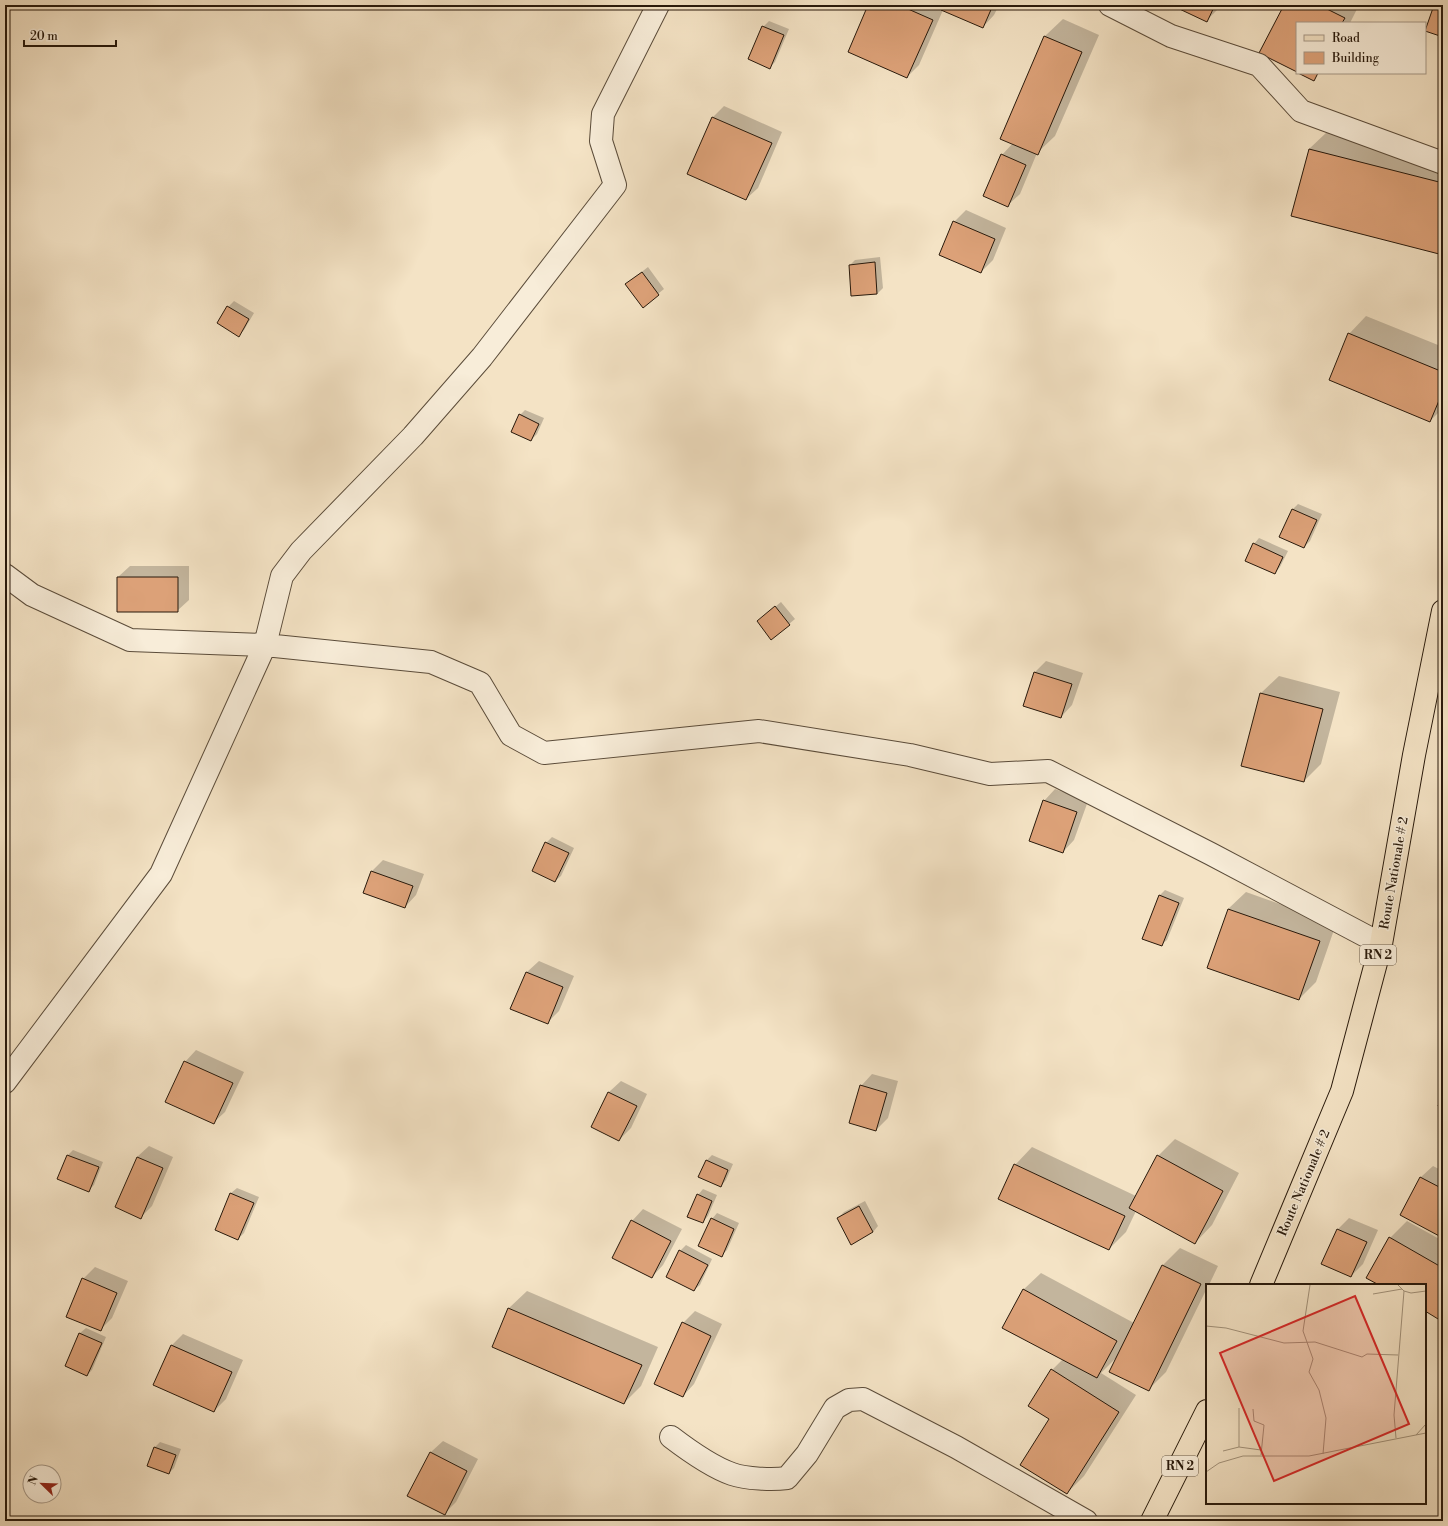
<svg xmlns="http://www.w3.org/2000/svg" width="1448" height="1526" viewBox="0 0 1448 1526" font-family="'Libre Bodoni',serif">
<rect width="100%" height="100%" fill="#f4e3c5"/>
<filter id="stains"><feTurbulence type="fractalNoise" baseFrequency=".005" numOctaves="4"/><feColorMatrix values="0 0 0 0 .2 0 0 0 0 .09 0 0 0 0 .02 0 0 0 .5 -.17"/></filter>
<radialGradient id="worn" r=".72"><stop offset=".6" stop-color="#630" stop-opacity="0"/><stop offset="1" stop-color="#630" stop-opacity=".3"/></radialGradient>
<path fill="#0003" d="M869,5H936L943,8L945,5H999L994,15L983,27L943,10L919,65L907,77Z
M1173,5H1220L1218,9L1206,21Z
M1285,5H1359L1350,23H1297V71Z
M1063,19L1099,35L1055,136L1037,153L1020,194L1008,205L1002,155L1013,143L1002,138L1045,36Z
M769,21L789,29L775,62L769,68L763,27Z
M724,106L782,132L758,188L746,199L713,117Z
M1327,132L1443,162V254L1309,149Z
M966,210L1006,228L993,260L981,272L954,222Z
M880,257L883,288L877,294L852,295L850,265L855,260Z
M648,267L664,289L643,306L626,284Z
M234,301L254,313L244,330L239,335L218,323L228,307Z
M1366,316L1443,347V408L1430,421L1349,334Z
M525,410L544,418L537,434L531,440L520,415Z
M1298,504L1322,514L1310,541L1304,547L1293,509Z
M1259,538L1288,551L1280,567L1275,573L1254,544Z
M130,566H189V600L177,611L118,577Z
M781,602L795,619L789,624L764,616Z
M1046,661L1083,673L1072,705L1061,717L1035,672Z
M1279,676L1340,692L1321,764L1304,781L1261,693Z
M1055,789L1088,801L1074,840L1063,852L1044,801Z
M552,837L574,848L561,876L555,881L546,843Z
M383,860L424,874L416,895L405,907L372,871Z
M1165,890L1184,898L1167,940L1161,945L1159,896Z
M1246,892L1336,924L1316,982L1299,999L1228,909Z
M539,961L574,976L559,1011L547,1023L512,1008L527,972Z
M196,1050L244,1072L225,1112L213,1123L185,1062Z
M872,1074L898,1081L888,1118L876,1130L861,1086Z
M621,1081L647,1094L631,1128L619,1140L592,1127L609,1092Z
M1175,1139L1239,1173L1212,1225L1195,1243L1136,1211L1126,1232L1109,1249L1015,1165L1032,1147L1136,1196L1158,1156Z
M149,1146L173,1157L152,1206L140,1218L137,1157Z
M73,1150L103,1162L94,1185L89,1190L59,1178L68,1155Z
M712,1155L733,1164L726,1180L721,1186L707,1160Z
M1433,1166L1443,1171V1237L1401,1214L1421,1177Z
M237,1188L259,1197L244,1233L238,1239L216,1229L231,1193Z
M703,1189L717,1195L708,1216L703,1222L698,1195Z
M865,1201L878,1226L873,1232L838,1218L844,1212Z
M643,1209L682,1229L663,1265L652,1277L632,1221Z
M717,1213L739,1223L727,1250L721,1256L712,1219Z
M1349,1218L1378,1230L1363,1264L1351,1276L1338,1229Z
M1407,1221L1443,1241V1321L1425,1310V1285H1381L1390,1238Z
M686,1245L712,1259L700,1285L694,1290L680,1251Z
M1180,1248L1218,1266L1209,1285H1207V1288L1166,1372L1148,1390L1117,1357L1101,1373L1136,1395L1084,1476L1067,1493L1050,1419L1052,1370L1063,1359L1023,1290L1041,1273L1134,1323L1163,1265Z
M95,1267L128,1281L112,1318L100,1330L83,1279Z
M527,1291L658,1347L641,1386L624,1403L493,1347L509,1308Z
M695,1311L722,1324L694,1384L683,1396V1323Z
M86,1328L106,1337L92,1370L87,1375L66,1366L80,1333Z
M183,1334L243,1360L226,1399L214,1411L171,1346Z
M443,1441L478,1459L456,1502L444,1514L408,1496L431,1452Z
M160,1442L181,1449L174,1468L169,1473L155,1447Z"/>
<path fill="#dca178" stroke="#28190b" d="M868,5H899L933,20L907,78L848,52Z
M944,5H993L983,28L941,10Z
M1171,5H1215L1207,22Z
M1284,5H1319L1345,18L1342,23H1297V72L1259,53Z
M1434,5H1443V37L1425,31Z
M762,26L784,35L770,69L748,59Z
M1044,36L1082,52L1038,155L1000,139Z
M1298,73H1318L1314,81Z
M712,117L772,143L746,200L687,174Z
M1309,149L1443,183V255L1291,216Z
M1001,154L1026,165L1008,207L983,196Z
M953,221L995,239L981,273L939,255Z
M875,262L877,294L851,296L849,265Z
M642,272L659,295L643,308L625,284Z
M227,306L249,319L239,337L217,323Z
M1348,333L1443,372V391L1430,422L1329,380Z
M519,414L539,424L531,441L511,432Z
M1292,509L1317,520L1304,548L1279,537Z
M1253,543L1283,557L1275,574L1245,561Z
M117,577H178V612H117Z
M775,606L790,625L771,640L757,621Z
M1034,672L1072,684L1061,718L1023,706Z
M1260,693L1323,709L1304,782L1241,766Z
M1043,800L1077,812L1063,853L1029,841Z
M545,842L569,853L555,882L532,871Z
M371,871L413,886L405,908L363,893Z
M1159,895L1179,903L1162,946L1142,939Z
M1228,909L1320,941L1299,1000L1207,968Z
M526,972L563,987L548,1024L510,1009Z
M184,1061L233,1083L214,1124L165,1102Z
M860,1085L887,1093L876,1131L849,1123Z
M608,1092L637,1106L619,1141L591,1127Z
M1443,1093V1108L1438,1106Z
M67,1155L99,1167L89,1192L57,1179Z
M1157,1155L1223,1191L1195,1244L1129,1208Z
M137,1157L163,1168L141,1219L115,1207Z
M706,1160L728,1170L721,1187L698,1177Z
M1014,1164L1125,1216L1109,1250L998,1199Z
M1420,1177L1443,1189V1238L1400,1215Z
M230,1193L254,1203L238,1240L215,1230Z
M697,1194L712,1201L703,1223L687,1217Z
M859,1206L873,1232L851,1245L837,1218Z
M711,1218L734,1229L722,1257L698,1246Z
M631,1220L671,1241L652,1278L612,1258Z
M1337,1229L1367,1242L1351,1277L1321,1264Z
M1389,1237L1443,1268V1322L1425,1311V1285H1379L1366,1278Z
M679,1250L708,1265L694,1291L666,1277Z
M1162,1265L1201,1284L1149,1391L1109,1372Z
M82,1278L117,1293L101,1331L66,1317Z
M1023,1289L1117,1341L1097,1378L1002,1328Z
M508,1308L642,1365L624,1404L492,1347Z
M682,1322L711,1336L683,1397L654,1384Z
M79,1333L102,1343L87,1376L65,1366Z
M171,1345L232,1372L214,1412L153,1385Z
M1051,1369L1119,1412L1067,1494L1020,1465L1049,1419L1028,1406Z
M154,1447L176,1455L169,1474L147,1466Z
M430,1452L467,1471L445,1515L407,1496Z"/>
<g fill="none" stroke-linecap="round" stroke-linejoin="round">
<defs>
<path id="street" d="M1110,5L1171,36L1259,65L1301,111L1443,163
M5,575L32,595L130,640L265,645L431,662L480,683L511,735L544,753L759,731L910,755L990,774L1048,771L1211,854L1381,944
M5,1082L161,874L265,645L282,576L301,551L413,436L482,357L615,185L601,141L603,114L658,5
M671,1437C688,1450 712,1467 732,1474C746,1479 773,1480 787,1478L807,1454L835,1408L849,1400L863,1399L956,1447L1086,1521"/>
<path id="primary" d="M1261,1285L1342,1091L1381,944L1414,755L1443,611
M1152,1521L1207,1411"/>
</defs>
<use href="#street" stroke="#5b4c3a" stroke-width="24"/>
<use href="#primary" stroke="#28190b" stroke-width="24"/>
<use href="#street" stroke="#f8edd9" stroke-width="22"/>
<use href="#primary" stroke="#f4e3c5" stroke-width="22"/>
</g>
<g text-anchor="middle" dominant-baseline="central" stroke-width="3" stroke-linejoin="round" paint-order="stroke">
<g fill="#f8edd9" stroke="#665949" stroke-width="1">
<rect x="1360" y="945" width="36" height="20" rx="3"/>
<rect x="1162" y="1456" width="36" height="20" rx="3"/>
</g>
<g font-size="12" font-weight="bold" fill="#28190b">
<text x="1378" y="955">RN 2</text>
<text x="1180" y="1466">RN 2</text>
</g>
<g font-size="13" fill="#28190b" stroke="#f8edd9">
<text transform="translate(1394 873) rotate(-80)">Route Nationale # 2</text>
<text transform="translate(1304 1183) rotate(-67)">Route Nationale # 2</text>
</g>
</g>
<g transform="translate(1206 1284)">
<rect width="220" height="220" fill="#f4e3c5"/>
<path fill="none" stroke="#a2927b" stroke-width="1" d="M104,1L97,47L107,75L103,88L113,106L120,134L117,170M192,1L198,7L205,9L220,7M167,10L196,5M0,42L20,44L78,59L109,58L156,73L161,70L192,71M47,125L48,137L58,141L55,171M210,151L220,140M190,154L188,131L198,7M33,163V124M17,167L33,163L55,166M0,188L13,179L37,172H103L220,149"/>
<path fill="#d62828" fill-opacity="0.15" stroke="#d62828" stroke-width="2" d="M149,12L203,140L68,197L14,69Z"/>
<rect width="220" height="220" fill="none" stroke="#28190b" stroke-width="2"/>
</g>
<rect width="1448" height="1526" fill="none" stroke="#f4e3c5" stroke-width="20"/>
<rect x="6" y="6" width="1436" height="1514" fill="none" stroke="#28190b" stroke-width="2"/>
<rect x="10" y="10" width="1428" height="1506" fill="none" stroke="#28190b"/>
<rect x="1296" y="22" width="130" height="52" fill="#f8edd9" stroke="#a59887"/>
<rect x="1304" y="35" width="20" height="6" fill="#f4e3c5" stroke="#a59887"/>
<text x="1332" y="42" font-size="12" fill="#28190b">Road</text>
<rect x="1304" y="52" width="20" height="12" fill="#dca178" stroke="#a59887"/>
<text x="1332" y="62" font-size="12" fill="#28190b">Building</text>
<g transform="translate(42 1484) rotate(293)"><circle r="19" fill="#f8edd9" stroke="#a59887"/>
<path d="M0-3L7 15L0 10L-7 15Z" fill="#8f2418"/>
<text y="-6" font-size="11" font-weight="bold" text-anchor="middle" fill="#28190b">N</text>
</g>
<path d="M24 40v6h92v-6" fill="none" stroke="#28190b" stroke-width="2"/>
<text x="30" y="40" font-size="12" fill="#28190b" stroke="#f8edd9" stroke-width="3" paint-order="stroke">20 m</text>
<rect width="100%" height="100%" filter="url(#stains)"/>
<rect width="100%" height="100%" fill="url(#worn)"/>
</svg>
